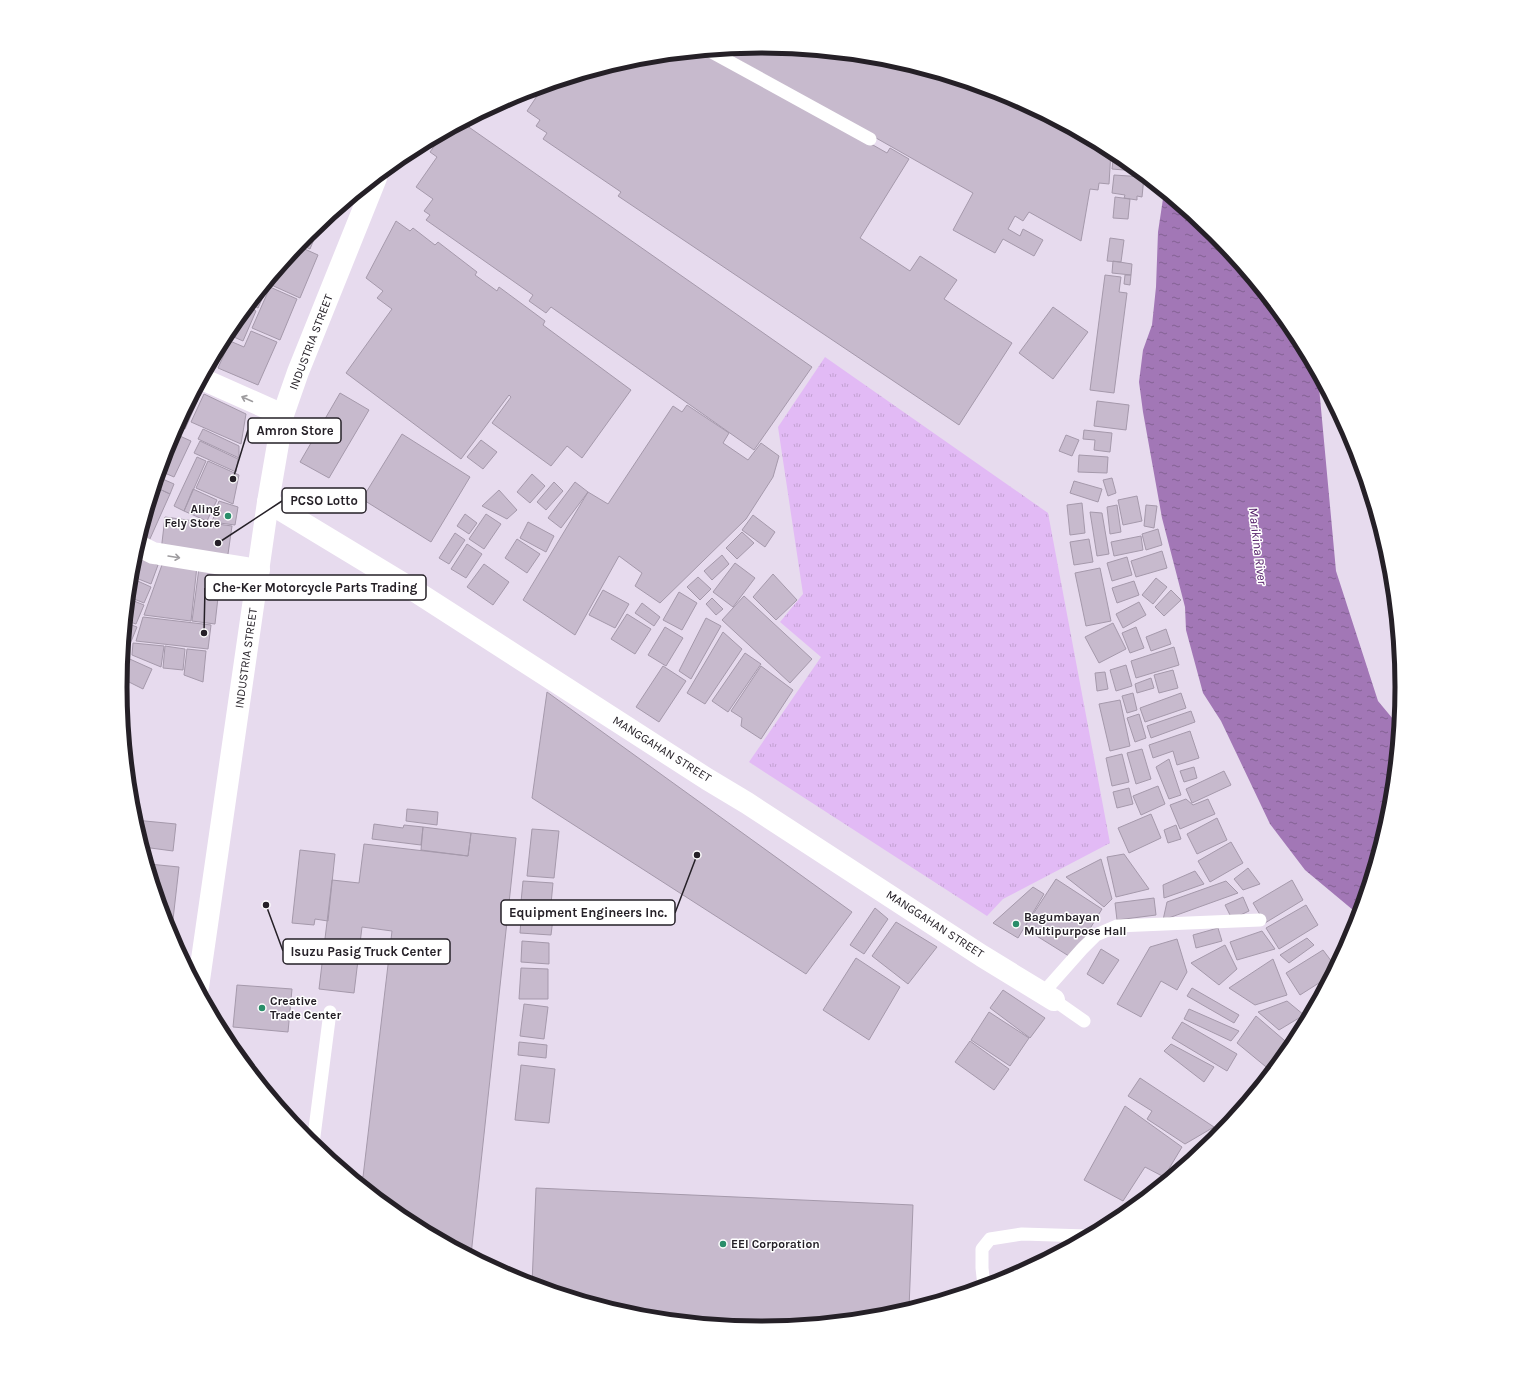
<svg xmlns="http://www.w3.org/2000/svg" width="1522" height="1374" viewBox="0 0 1522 1374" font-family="Karla,sans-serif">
<defs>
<pattern id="grass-tufts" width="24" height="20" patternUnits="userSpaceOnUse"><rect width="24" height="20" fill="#e2baf5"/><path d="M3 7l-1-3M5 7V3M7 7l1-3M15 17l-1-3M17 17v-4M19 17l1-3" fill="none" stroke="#c2a0d2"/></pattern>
<pattern id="water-ripples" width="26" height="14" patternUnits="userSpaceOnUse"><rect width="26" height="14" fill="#a277b6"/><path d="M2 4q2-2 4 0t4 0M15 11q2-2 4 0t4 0" fill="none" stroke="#846194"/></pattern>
</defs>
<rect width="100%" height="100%" fill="#e7dbee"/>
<path fill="url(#grass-tufts)" d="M825,357L1048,513L1110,843L1003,899L987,916L749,762L821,657L780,622L803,594L778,427Z"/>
<path fill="url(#water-ripples)" d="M1164,192L1214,234L1294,331L1318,376L1336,571L1378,701L1398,725L1390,812L1359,915L1305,870L1270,824L1221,721L1203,693L1186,630L1185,607L1162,518L1143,412L1139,382L1143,350L1152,325L1156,287L1158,232Z"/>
<path fill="#c7bacd" stroke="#a599ab" d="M761,46L886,58L1007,95L1111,151L1109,184L1099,183L1098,190L1090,189L1081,241L1029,212L1023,221L1015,216L1008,229L1020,236L1023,229L1043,240L1034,256L1003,239L995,253L953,230L973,193L721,50Z
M705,51L822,116L887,153L890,148L909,159L860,238L910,271L920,256L957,280L944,299L1012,343L959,425L618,196L621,192L543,139L547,133L536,126L540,120L527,111L543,87L636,58Z
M463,123L812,367L754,450L551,307L546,313L529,301L533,295L426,220L430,215L424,211L433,199L416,187L437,157L430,152L443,134Z
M1114,152L1136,169V171L1112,169Z
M1114,175L1144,177L1142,197L1137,196V200L1124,198L1125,195L1112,193Z
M1115,197L1130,199L1128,219L1113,218Z
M396,221L410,231L413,228L435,245L438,242L477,272L475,275L497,291L499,287L545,321L543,325L631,390L582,458L567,446L551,466L492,423L511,397L509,395L461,459L346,373L392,309L377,298L383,291L366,278Z
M321,222L310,249L299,244L308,234Z
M1110,238L1124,240L1121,262L1107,261Z
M298,246L318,255L300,298L267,283Z
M1113,261L1132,264L1131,275L1112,273Z
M1105,275L1121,277L1119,292L1127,293L1114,393L1090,390Z
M1125,275H1131L1130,285L1124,284Z
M264,287L267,288L258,308L250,304Z
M270,287L297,299L280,340L252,328Z
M248,307L256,311L243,341L227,334Z
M1053,307L1088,332L1053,379L1019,353Z
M251,331L277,342L258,385L218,368L230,341L244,347Z
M195,393L200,395L185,429L177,425Z
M340,393L369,410L329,478L300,462Z
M204,394L246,414L241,444L191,422Z
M1097,401L1129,405L1126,430L1094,426Z
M687,405L729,433L723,443L748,460L761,443L779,456L773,477L746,519L660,603L635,586L642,573L619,556L575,635L523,600L588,492L608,504L673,406L682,412Z
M203,429L239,446V458L198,439Z
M1084,430L1112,433L1110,452L1094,450L1095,440L1083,439Z
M173,433L191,441L174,477L160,471L169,441Z
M402,434L470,477L431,542L362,499Z
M1066,435L1079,440L1072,456L1059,451Z
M481,440L497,452L483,469L467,457Z
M200,441L238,459L236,472L194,453Z
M1079,455L1108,457L1107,473L1078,472Z
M197,457L206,461L184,511L174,506Z
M208,461L239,475L233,504L196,488Z
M532,474L545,486L530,503L517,492Z
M158,477L174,484L170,494L155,487Z
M1112,478L1116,493L1108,496L1103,480Z
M1074,481L1102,489L1098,502L1070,493Z
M554,482L563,491L546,510L537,502Z
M575,482L588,492L561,528L548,518Z
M155,487L170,494L149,541L140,537Z
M193,489L217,500L207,521L184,511Z
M499,490L517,510L507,519L482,506Z
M1137,496L1142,521L1123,525L1118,500Z
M219,501L238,507L235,525L212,522Z
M1082,503L1085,533L1070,535L1067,505Z
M1117,505L1121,532L1110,534L1107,507Z
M1146,505L1157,506L1154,528L1144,526Z
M1090,512L1102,513L1109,554L1097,556Z
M465,514L477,523L469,534L457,526Z
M486,514L501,524L484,549L469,539Z
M753,515L775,532L765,547L742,530Z
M165,517L232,526L227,561L161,551Z
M528,522L554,536L546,552L520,538Z
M1158,529L1162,545L1146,550L1142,534Z
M742,532L754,543L737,559L726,548Z
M455,533L465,540L449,564L439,558Z
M1141,536L1143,550L1114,556L1111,542Z
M517,539L540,554L527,573L505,558Z
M1089,539L1093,562L1074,565L1070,542Z
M467,544L482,554L466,578L451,569Z
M1162,551L1167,568L1136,577L1131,561Z
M134,555L158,565L151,584L131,576Z
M722,555L729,564L712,580L704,571Z
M1127,557L1132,575L1112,581L1107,563Z
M163,562L197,566L191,621L144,615Z
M735,563L755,578L733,607L713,592Z
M484,564L509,582L493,605L467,587Z
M199,568L221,571L215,624L192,621Z
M1100,568L1111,621L1086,626L1075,573Z
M773,574L797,600L776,620L753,597Z
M698,577L711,589L700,600L687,587Z
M131,578L151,587L144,603L129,597Z
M1156,578L1167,587L1153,604L1142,595Z
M1134,581L1139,595L1117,603L1112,588Z
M603,590L629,604L615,628L589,615Z
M1171,590L1181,600L1164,616L1155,607Z
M679,592L697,603L682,630L663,620Z
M744,596L812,659L790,683L722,620Z
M712,598L723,609L716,615L706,604Z
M129,599L144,605L136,624L127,621Z
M1139,602L1146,615L1123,628L1116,614Z
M642,603L660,617L654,626L635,613Z
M627,614L651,629L635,654L611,639Z
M143,617L211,625L208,649L136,641Z
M706,618L721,626L691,679L679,671Z
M126,623L137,627L128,649L124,648Z
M1113,623L1126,649L1099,663L1085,637Z
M665,627L683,638L666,666L648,655Z
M1136,627L1144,648L1130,653L1122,633Z
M1166,629L1171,644L1151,651L1146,637Z
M723,632L742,649L705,704L687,693Z
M133,643L164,646L161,667L132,655Z
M165,646L185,649L183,670L163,668Z
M1174,647L1179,665L1136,678L1131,661Z
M187,649L206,651L203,682L184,675Z
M745,653L761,664L728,712L712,701Z
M123,656L152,669L143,689L121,678Z
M1126,665L1132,686L1116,691L1110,670Z
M663,666L686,681L659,722L636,707Z
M761,666L793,690L761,739L741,726L742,718L731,711Z
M1173,670L1178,688L1159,693L1154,675Z
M1105,672L1108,689L1097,691L1095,673Z
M1151,678L1154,688L1137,693L1135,684Z
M547,692L852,912L806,974L532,798Z
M1133,693L1137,710L1127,713L1122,696Z
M1181,693L1186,708L1145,722L1140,708Z
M1120,700L1130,746L1110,751L1099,704Z
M1191,711L1195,722L1151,738L1147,726Z
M1139,714L1146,738L1135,742L1127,718Z
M1190,731L1199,758L1177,765L1173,751L1153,758L1149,745Z
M1142,749L1151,779L1136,784L1127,753Z
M1122,754L1129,782L1112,786L1106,758Z
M1169,759L1181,795L1169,799L1156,767Z
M1194,767L1197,778L1184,782L1180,771Z
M1224,771L1231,785L1192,803L1186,789Z
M1158,786L1165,804L1141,815L1133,796Z
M1129,788L1133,804L1117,808L1113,792Z
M1186,799L1193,805L1208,799L1215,814L1180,829L1170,805Z
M407,809L438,812L437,825L406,821Z
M1151,814L1161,838L1129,853L1118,828Z
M1217,818L1227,840L1197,854L1187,834Z
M135,820L176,824L173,851L143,847Z
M374,824L403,828L404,825L423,827L421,845L372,839Z
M1176,825L1181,839L1168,843L1164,830Z
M423,827L471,833L468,856L421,850Z
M532,829L559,831L554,878L527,876Z
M471,833L516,838L471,1255L405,1220L351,1175L363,1177L392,931L362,927L354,993L319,989L332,880L359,883L364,844L468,856Z
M1231,842L1243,863L1210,882L1198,861Z
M300,850L335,854L328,921L315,919L314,925L292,923Z
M1124,854L1149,889L1116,897L1107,857Z
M1101,859L1112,899L1104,907L1066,877Z
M149,864L179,867L171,937L169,932Z
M1248,868L1260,884L1243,890L1234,879Z
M1195,871L1204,884L1164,898L1163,885Z
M1056,879L1102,909L1072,958L1024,928Z
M1292,880L1303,900L1265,923L1253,903Z
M523,881L553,883L551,904L521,902Z
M1226,881L1238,893L1163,920L1167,902Z
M1033,887L1044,894L1018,938L993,923Z
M1243,897L1249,911L1232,919L1225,905Z
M1154,898L1156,915L1117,920L1115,903Z
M1306,905L1318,925L1279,949L1266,928Z
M522,907L554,910L551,935L520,933Z
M875,908L888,919L864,954L850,945Z
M896,922L937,947L908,984L872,956Z
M1218,928L1222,941L1196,948L1193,935Z
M1262,931L1275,949L1237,960L1230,942Z
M1307,938L1314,945L1289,963L1280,955Z
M1177,939L1187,972L1177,990L1161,981L1141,1017L1117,1004L1150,947Z
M522,941L549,943V964L521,962Z
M1225,945L1237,969L1219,985L1191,963Z
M1101,949L1119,960L1103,984L1087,974Z
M1323,950L1335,966L1330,976L1300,995L1286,973Z
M856,958L900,987L869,1040L823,1010Z
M1273,959L1287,995L1255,1005L1229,988Z
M521,968L548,969V999H519Z
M237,985L292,989L288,1032L233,1027Z
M1192,988L1239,1015L1234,1023L1187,996Z
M1003,990L1045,1018L1030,1038L990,1008Z
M1287,1001L1304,1015L1279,1030L1258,1012Z
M524,1004L548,1007L544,1039L520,1036Z
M1189,1009L1230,1027L1239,1031L1231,1041L1184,1019Z
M989,1012L1029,1038L1010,1066L971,1040Z
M1256,1016L1291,1046L1271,1071L1237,1043Z
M1182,1022L1237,1054L1227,1071L1172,1038Z
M970,1041L1009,1069L994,1090L955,1062Z
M519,1042L547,1045L546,1058L518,1055Z
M1171,1044L1214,1067L1204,1082L1164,1051Z
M521,1065L555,1069L549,1123L515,1120Z
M1140,1078L1214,1127L1185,1144L1147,1119L1152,1111L1128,1096Z
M1125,1106L1182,1147L1164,1177L1145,1167L1123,1201L1084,1180Z
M536,1188L913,1205L909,1309L886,1316L761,1328L636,1316L532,1284Z"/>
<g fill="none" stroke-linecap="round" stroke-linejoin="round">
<path stroke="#fff" stroke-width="13" d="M710,51L870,139
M1043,993L1082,949L1096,935L1117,926L1260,920
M1054,1000L1084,1021
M313,1144L330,1012
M984,1286L982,1268V1249L990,1239L1022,1234L1087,1236"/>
<path stroke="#fff" stroke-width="22" d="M202,379L283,415
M268,502L415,591L707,779L747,803L982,956L1054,1000
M137,545L153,553L259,570"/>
<path stroke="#fff" stroke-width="22" d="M198,987L268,502L283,415L298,372L376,178"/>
</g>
<defs><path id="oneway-shaft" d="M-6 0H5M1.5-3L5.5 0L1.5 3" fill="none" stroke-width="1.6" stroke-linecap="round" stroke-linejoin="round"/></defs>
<g stroke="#9d9b9e">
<use href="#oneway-shaft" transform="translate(247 399) rotate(-156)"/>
<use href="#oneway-shaft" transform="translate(174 557) rotate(9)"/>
</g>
<g fill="#298e6a" stroke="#fff" stroke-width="1.5">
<circle cx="228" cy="516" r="4"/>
<circle cx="1016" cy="924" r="4"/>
<circle cx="262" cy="1008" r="4"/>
<circle cx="723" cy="1244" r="4"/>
</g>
<g text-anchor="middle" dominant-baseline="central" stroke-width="3" stroke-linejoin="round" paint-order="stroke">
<g font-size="12" fill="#252027" stroke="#fff">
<text transform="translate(311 342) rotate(-69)">INDUSTRIA STREET</text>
<text transform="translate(246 658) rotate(-82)">INDUSTRIA STREET</text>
<text transform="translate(662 749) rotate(32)">MANGGAHAN STREET</text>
<text transform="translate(935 924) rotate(33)">MANGGAHAN STREET</text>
</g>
<g font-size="12" font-weight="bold" fill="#252027" stroke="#fff" text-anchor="start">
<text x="220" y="509" text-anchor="end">Aling<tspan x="220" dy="14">Fely Store</tspan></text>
<text x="1024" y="917">Bagumbayan<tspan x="1024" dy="14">Multipurpose Hall</tspan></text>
<text x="270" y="1001">Creative<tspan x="270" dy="14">Trade Center</tspan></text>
<text x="731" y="1244">EEI Corporation</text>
</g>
<g font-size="13" font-style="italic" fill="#4b1361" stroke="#fff">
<text transform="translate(1258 546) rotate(83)">Marikina River</text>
</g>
</g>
<path d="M0 0H1522V1374H0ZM127 687a634 634 0 1 1 1268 0a634 634 0 1 1-1268 0Z" fill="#fff" fill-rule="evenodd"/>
<path fill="none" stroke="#252027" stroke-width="5" d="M127 687a634 634 0 1 1 1268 0a634 634 0 1 1-1268 0Z"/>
<path fill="none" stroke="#252027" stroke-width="1.5" d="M233 479L248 430M218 543L282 501M204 633L205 588M697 855L675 913M266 905L283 951"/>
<g fill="#252027" stroke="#fff" stroke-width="1.5">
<circle cx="233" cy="479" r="4"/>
<circle cx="218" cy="543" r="4"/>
<circle cx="204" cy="633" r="4"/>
<circle cx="697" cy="855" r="4"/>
<circle cx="266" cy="905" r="4"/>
</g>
<g fill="#fff" stroke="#252027" stroke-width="1.5">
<rect x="248" y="418" width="93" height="25" rx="4"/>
<rect x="282" y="488" width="84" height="25" rx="4"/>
<rect x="205" y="575" width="221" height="25" rx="4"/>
<rect x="501" y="900" width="174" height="25" rx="4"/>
<rect x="283" y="939" width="167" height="25" rx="4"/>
</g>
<g font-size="13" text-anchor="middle" font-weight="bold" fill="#252027">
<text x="295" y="435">Amron Store</text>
<text x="324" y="505">PCSO Lotto</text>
<text x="315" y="592">Che-Ker Motorcycle Parts Trading</text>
<text x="588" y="917">Equipment Engineers Inc.</text>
<text x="366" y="956">Isuzu Pasig Truck Center</text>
</g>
</svg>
